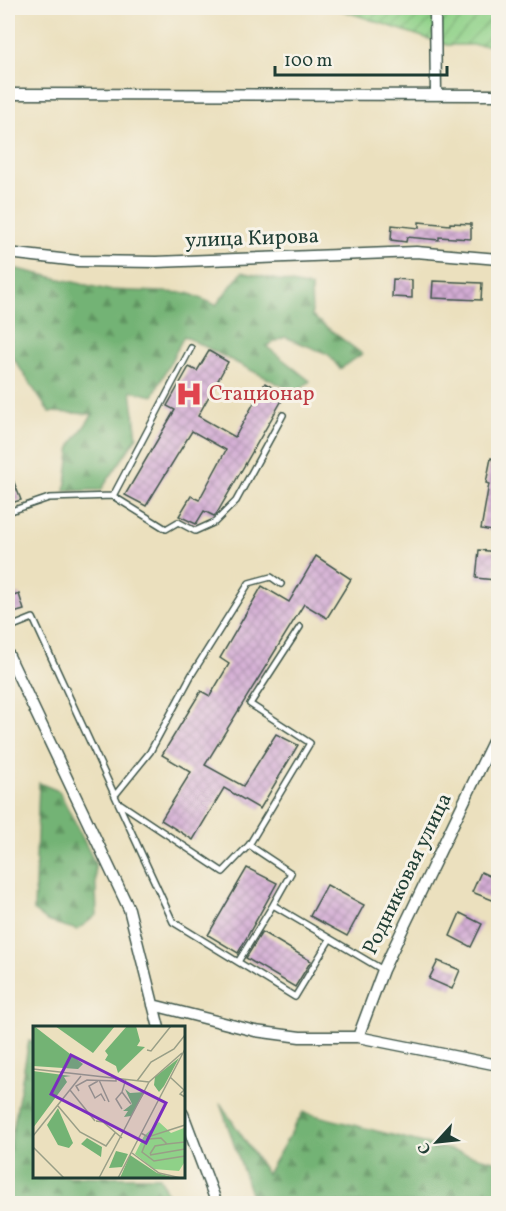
<svg xmlns="http://www.w3.org/2000/svg" width="506" height="1211" viewBox="0 0 506 1211" font-family="Vollkorn,serif">
<defs>
<pattern id="forest-firs" width="22" height="20" patternUnits="userSpaceOnUse" patternTransform="scale(1.5)"><rect width="22" height="20" fill="#73b374"/><path d="M5 1l3.5 6h-7zM16 11l3.5 6h-7z" fill="#5e9360"/></pattern>
<pattern id="garden-furrows" width="10" height="10" patternUnits="userSpaceOnUse" patternTransform="scale(1.5)"><rect width="10" height="10" fill="#8fd188"/><path d="M-1 1l2-2M0 10L10 0M9 11l2-2" fill="none" stroke="#74ab70"/></pattern>
<pattern id="building-cross-hatch" width="8" height="8" patternUnits="userSpaceOnUse" patternTransform="scale(1.5)"><rect width="8" height="8" fill="#d3acd4"/><path d="M0 0l8 8M0 8l8-8" fill="none" stroke="#ab8dad"/></pattern>
</defs>
<rect width="100%" height="100%" fill="#f7f3e8"/>
<filter id="ink" filterUnits="userSpaceOnUse"><feTurbulence type="fractalNoise" baseFrequency=".0167" numOctaves="2"/><feDisplacementMap in="SourceGraphic" scale="12" xChannelSelector="R" yChannelSelector="G"/><feConvolveMatrix kernelMatrix="1 2 1 2 8 2 1 2 1" color-interpolation-filters="sRGB"/></filter>
<filter id="wash" filterUnits="userSpaceOnUse"><feTurbulence type="fractalNoise" baseFrequency=".008" numOctaves="4" result="noise"/><feDisplacementMap in="SourceGraphic" scale="24" xChannelSelector="R" yChannelSelector="G"/><feGaussianBlur stdDeviation="1.35" result="paint"/><feColorMatrix in="noise" values="0 0 0 0 0 0 0 0 0 0 0 0 0 0 0 0 0 1.4 0 .05"/><feComposite in="paint" operator="in"/></filter>
<g filter="url(#wash)">
<rect width="100%" height="100%" fill="#ebe0be"/>
<path fill="url(#forest-firs)" stroke="#497854" stroke-width="1.5" d="M13,268L108,290L188,293L216,305L242,272L311,287L312,316L362,354L340,369L328,354L285,337L266,346L310,381L296,393L184,336L153,396L131,391L137,437L101,490L65,491L71,445L93,414L49,412L8,350L10,310L8,304V269Z
M39,783L59,791L95,863L97,915L77,930L47,921L34,911Z
M29,1041L34,1042V1176L160,1177L171,1203H8V1157Z
M220,1103L267,1174L303,1112L498,1162V1203H254Z"/>
<path fill="url(#garden-furrows)" stroke="#57875e" stroke-width="1.5" d="M335,8H498V45H447Z"/>
<g id="blocks">
<path fill="url(#building-cross-hatch)" d="M419,222L450,225V223L471,224V239L439,237V240L407,237L406,242L391,240L392,225L419,228Z
M393,279L412,280V298L392,297Z
M433,281L482,283L481,300L432,298Z
M209,351L228,362L198,416L235,437L265,383L285,395L217,513L214,516L204,511L196,524L179,516L191,496L199,500L226,450L192,431L146,506L125,495L175,410L167,406L189,367L197,371Z
M491,458L498,460V532L481,529L489,484L486,483Z
M8,467L21,500L8,504Z
M479,550L497,552L495,580L476,578Z
M316,556L351,579L327,618L304,604L205,765L243,786L276,734L298,745L260,809L224,788L193,840L161,820L191,772L162,755L201,691L210,696L229,664L220,658L262,586L289,602Z
M19,594L24,610L10,614L8,598Z
M247,868L277,883L238,953L208,935Z
M481,872L498,880V891L495,901L472,892Z
M327,885L364,905L347,936L310,916Z
M460,913L482,924L471,947L450,936Z
M262,932L311,961L295,987L246,958Z
M438,961L460,970L452,989L429,979Z"/>
</g>
</g>
<g filter="url(#ink)">
<use href="#blocks" fill-opacity="0" stroke="#3e5549" stroke-width="1.5"/>
<g fill="none" stroke-linecap="round" stroke-linejoin="round">
<defs>
<path id="service" d="M113,496L166,529L178,522L195,531L215,522L236,501L283,415
M8,512L49,498L113,496L191,348
M8,628L33,618L173,922L295,997L330,939
M116,794L150,752L192,674L249,583L271,577L281,584
M121,804L223,872L249,845L310,743L250,704L300,627
M249,845L291,873L273,905L383,970
M238,962L273,905"/>
<path id="minor" d="M431,8L435,11L436,95
M8,94L498,95
M8,253L78,261L156,262L416,252L498,259
M8,654L129,909L159,1028
M153,1005L255,1031L300,1037H358L498,1065
M358,1037L383,970L498,731
M183,1114L217,1204"/>
</defs>
<use href="#service" stroke="#3e5549" stroke-width="8"/>
<use href="#minor" stroke="#3e5549" stroke-width="13"/>
<use href="#service" stroke="#fff" stroke-width="5"/>
<use href="#minor" stroke="#fff" stroke-width="10"/>
</g>
</g>
<defs>
<symbol id="hospital-bare" viewBox="-9 -9 18 18"><path d="M-5-5h3v3.5h4V-5h3V5h-3V1.5h-4V5h-3Z" fill="#e0444e" stroke="#f7f3e8" stroke-width="2.5" paint-order="stroke"/></symbol>
</defs>
<g fill-rule="evenodd">
<use href="#hospital-bare" x="170" y="375" width="38" height="38"/>
</g>
<g text-anchor="middle" dominant-baseline="central" stroke-width="6" stroke-linejoin="round" paint-order="stroke">
<g font-size="21" fill="#1f3d34" stroke="#f7f3e8">
<text transform="translate(252 239) rotate(-2)">улица Кирова</text>
<text transform="translate(408 874) rotate(-64)">Родниковая улица</text>
</g>
<g font-size="21" fill="#be3a42" stroke="#f7f3e8" text-anchor="start">
<text x="209" y="394">Стационар</text>
</g>
</g>
<g transform="translate(33 1026)">
<rect width="152" height="152" fill="#ebe0be"/>
<path d="M0,0H1L50,38L45,43L0,40ZM22,0H82L60,27ZM94,0H103L107,15L104,20L112,21L85,47L83,40L72,34L75,29L72,25ZM146,32L131,60L126,66L121,59L122,51ZM0,45L38,50L31,51L34,56L0,102ZM92,63L97,67L112,66L98,90L91,91L95,85H90L99,78ZM25,82L40,117L36,122L25,119L14,99ZM54,112L69,121L68,131L48,118ZM83,125L95,128L89,141L76,142ZM97,129L124,147L143,152H87Z" fill="#73b374"/>
<path d="M126,96L138,107L151,102V137L146,145L121,143L102,128L111,110Z" fill="#8fd188"/>
<path fill="none" stroke="#999f87" stroke-width="1.5" d="M114,24L118,25L138,0M0,43L116,56M137,51L151,64L147,68L152,71M93,53L89,66L98,78M66,54L76,76M65,55L56,60L62,72L68,68L72,75M104,55L118,36L141,23L152,9M116,56L149,27M37,64L62,95M46,65L43,60L54,54L83,55V52M25,80L47,106L73,120L82,107M89,83L83,73L89,66M63,95L70,96L89,112M108,107L115,111L152,99M0,110L48,50M115,111L109,126L121,135L152,130M115,113L128,112L134,118L152,116M0,121L31,152M99,127L126,147L148,152M117,128L122,120L134,118M117,129L152,123M66,152L116,56M85,152L152,23"/>
<path fill="#7b2cbf" fill-opacity="0.15" stroke="#7b2cbf" stroke-width="3" d="M38,29L133,77L113,117L18,68Z"/>
<rect width="152" height="152" fill="none" stroke="#1f3d34" stroke-width="3"/>
</g>
<rect width="506" height="1211" fill="none" stroke="#f7f3e8" stroke-width="30"/>
<g transform="translate(437 1142) rotate(243)" stroke="#f7f3e8" stroke-width="4.5" paint-order="stroke">
<path d="M0-4.5L10 22L0 15L-10 22Z" fill="#1f3d34"/>
<text y="-9" font-size="16" font-weight="bold" text-anchor="middle" fill="#1f3d34">С</text>
</g>
<path d="M275 66v9h172v-9" fill="none" stroke="#1f3d34" stroke-width="3"/>
<text x="284" y="66" font-size="18" fill="#1f3d34" stroke="#f7f3e8" stroke-width="4.5" paint-order="stroke">100 m</text>
</svg>
